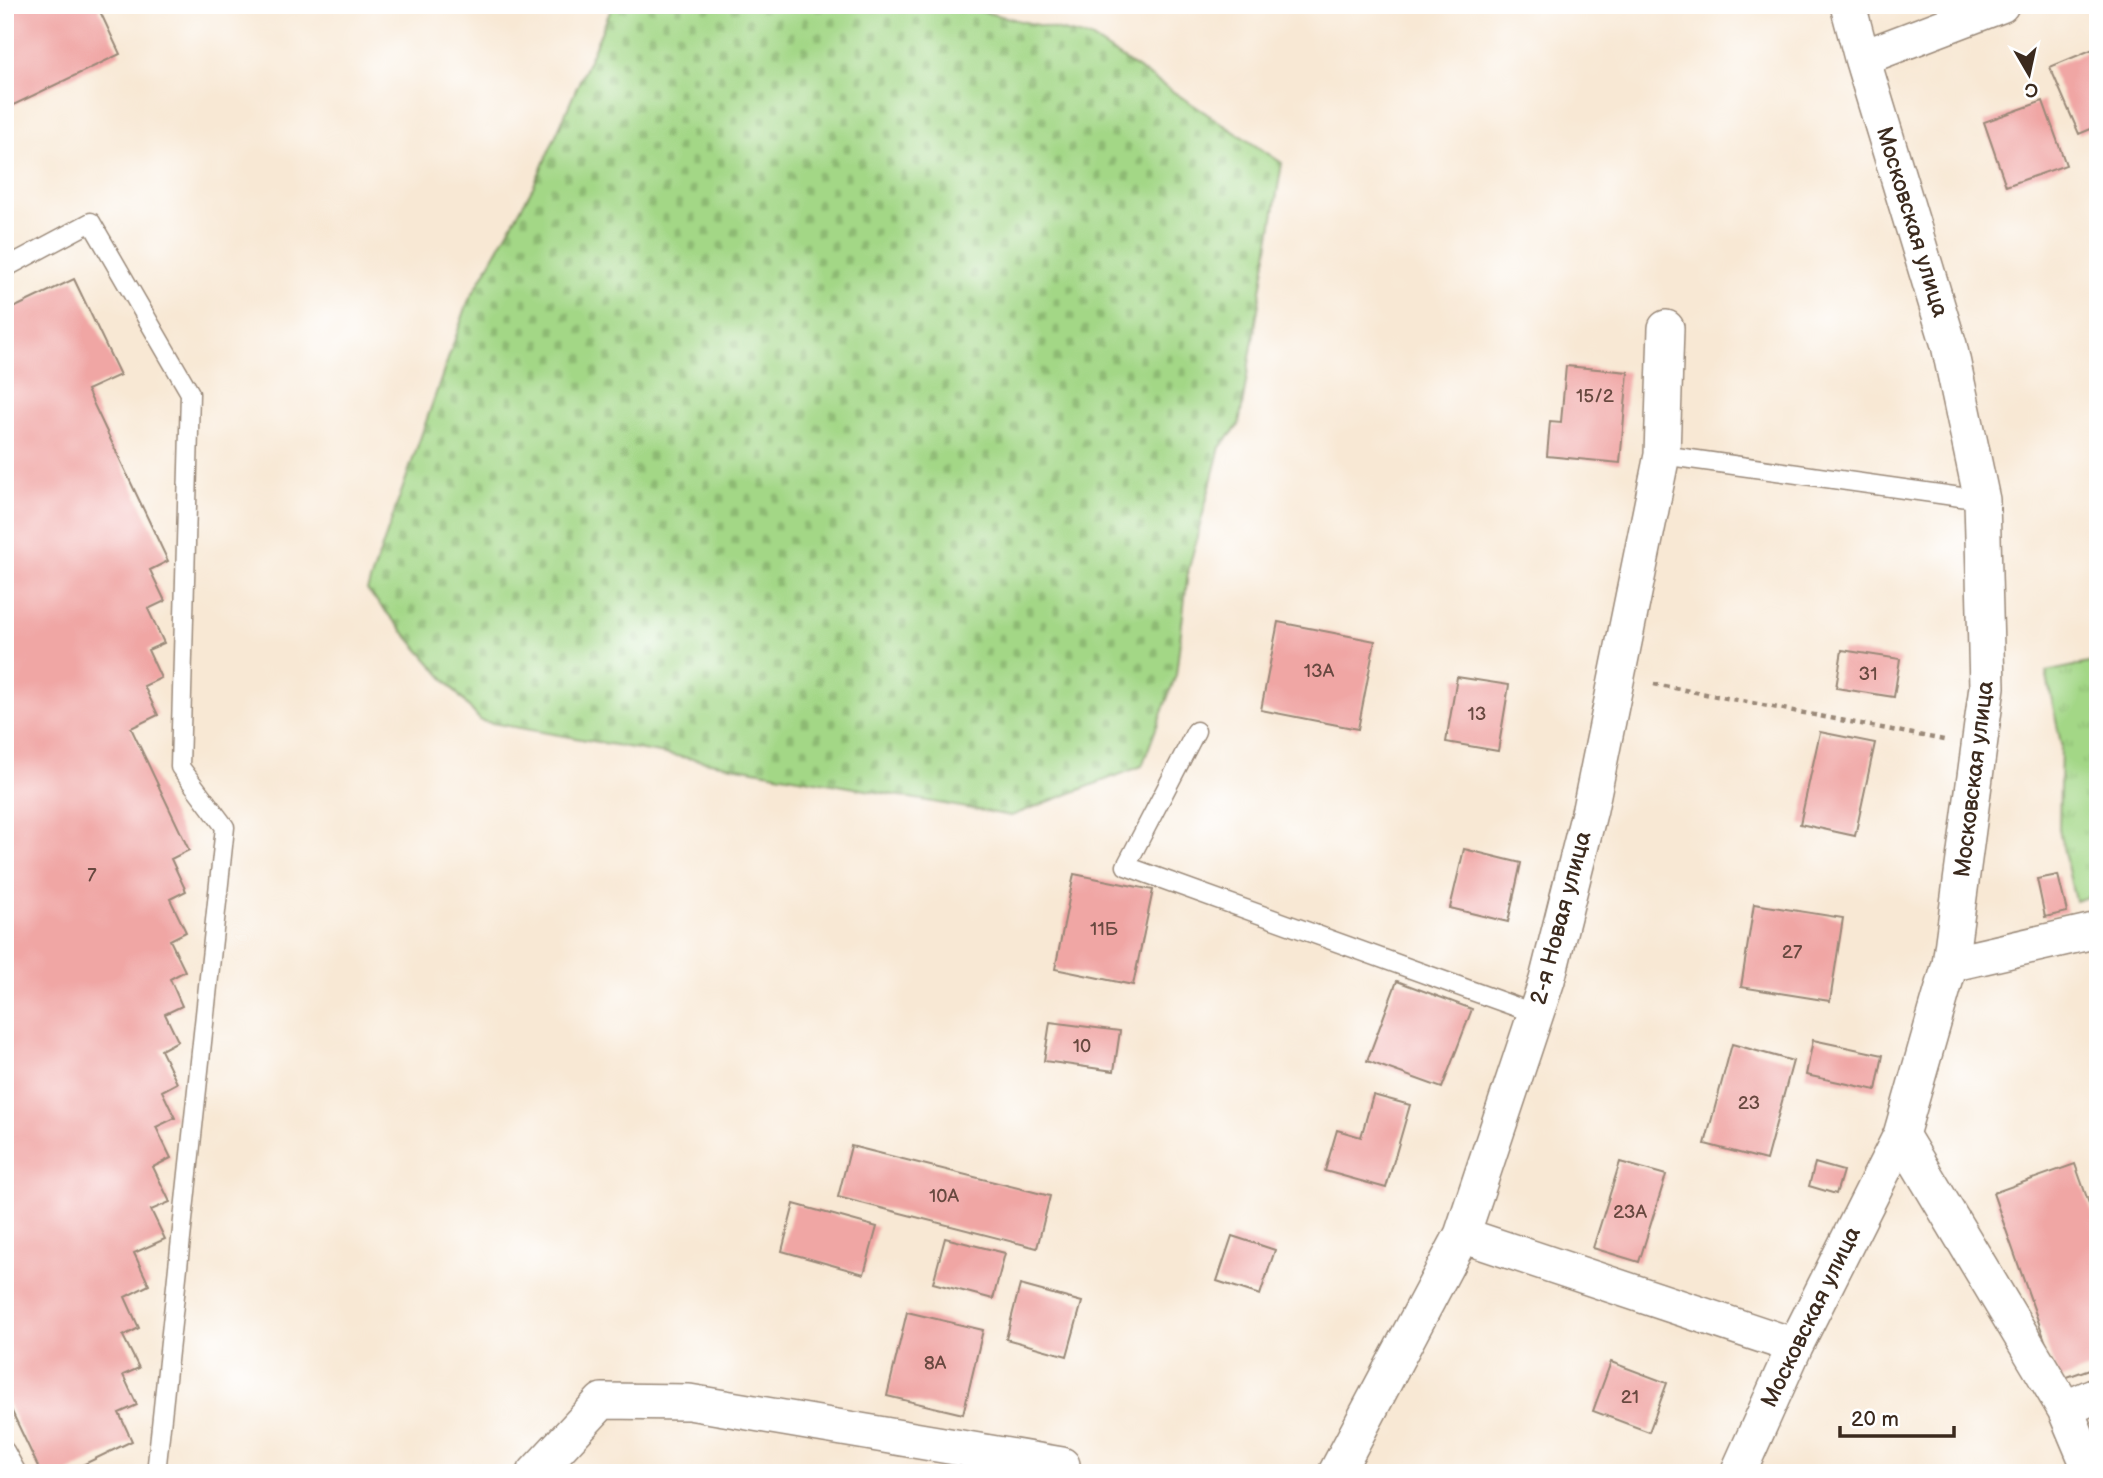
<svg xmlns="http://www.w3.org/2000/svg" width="2103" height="1478" viewBox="0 0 2103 1478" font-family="'Balsamiq Sans',sans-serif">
<defs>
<pattern id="grass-tufts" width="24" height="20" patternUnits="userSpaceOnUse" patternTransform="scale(1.75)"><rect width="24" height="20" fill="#a3d786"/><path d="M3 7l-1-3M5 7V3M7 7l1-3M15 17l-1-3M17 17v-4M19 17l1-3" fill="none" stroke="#8db973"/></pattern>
<pattern id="cemetery-stones" width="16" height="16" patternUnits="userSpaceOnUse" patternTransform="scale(1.75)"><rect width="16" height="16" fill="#a3d786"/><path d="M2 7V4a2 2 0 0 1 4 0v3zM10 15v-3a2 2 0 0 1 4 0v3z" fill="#8db973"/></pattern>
</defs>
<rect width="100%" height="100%" fill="#fff"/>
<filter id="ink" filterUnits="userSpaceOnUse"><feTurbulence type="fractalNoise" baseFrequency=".0143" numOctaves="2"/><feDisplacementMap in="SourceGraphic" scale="14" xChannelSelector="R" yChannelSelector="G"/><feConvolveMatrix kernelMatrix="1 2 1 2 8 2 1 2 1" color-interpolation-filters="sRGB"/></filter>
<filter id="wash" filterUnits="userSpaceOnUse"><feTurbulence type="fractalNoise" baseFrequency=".00686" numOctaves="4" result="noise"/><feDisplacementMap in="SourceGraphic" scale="28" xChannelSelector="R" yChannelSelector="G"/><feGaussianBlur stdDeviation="1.57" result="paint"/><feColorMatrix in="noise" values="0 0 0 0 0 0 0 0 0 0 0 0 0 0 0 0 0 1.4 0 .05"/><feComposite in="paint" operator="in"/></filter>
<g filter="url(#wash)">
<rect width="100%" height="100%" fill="#f8e8d4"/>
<path fill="url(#grass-tufts)" stroke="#6f8052" stroke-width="2" d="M2098,661V894L2075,901L2059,829L2061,744L2046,672Z"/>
<path fill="url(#cemetery-stones)" stroke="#6f8052" stroke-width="2" d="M613,5H955L1091,38L1282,163L1239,425L1220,447L1188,572L1176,675L1142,766L1011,816L481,721L367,590L468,302L534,185Z"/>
<g id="blocks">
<path fill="#f0a6a4" d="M5,5H97L120,54L5,109Z
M2098,47V126L2079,134L2050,67Z
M2043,101L2066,165L2006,186L1984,122Z
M74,279L120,375L87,390L168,561L150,570L165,601L148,609L164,643L148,650L161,678L144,686L158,715L131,728L189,850L171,859L186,891L170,899L186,932L170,940L185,971L170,979L182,1006L165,1014L178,1041L161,1050L177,1083L162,1091L175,1118L156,1127L171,1158L153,1167L170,1202L151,1210L165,1239L134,1253L149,1285L125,1297L139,1328L123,1336L139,1368L123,1375L137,1405L119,1413L132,1441L66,1473H41L5,1397V312Z
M1566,366L1628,372L1620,463L1547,456L1550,421L1561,422Z
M1278,622L1375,641L1358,729L1261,710Z
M1842,650L1900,659L1894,697L1836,688Z
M1457,677L1509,685L1498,751L1446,742Z
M1820,732L1875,743L1855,836L1800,824Z
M1464,849L1521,863L1508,922L1450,908Z
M1074,874L1153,890L1133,985L1055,969Z
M2058,875L2067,912L2045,917L2037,879Z
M1754,904L1843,918L1830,1001L1741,987Z
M1397,981L1472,1009L1442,1088L1367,1061Z
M1050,1022L1120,1031L1114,1071L1044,1061Z
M1813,1040L1883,1055L1876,1090L1806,1075Z
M1732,1044L1793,1061L1766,1160L1705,1144Z
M1373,1095L1410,1105L1386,1188L1325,1171L1337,1130L1361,1137Z
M851,1146L1050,1196L1037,1248L838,1197Z
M1620,1162L1666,1175L1639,1262L1593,1248Z
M1815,1163L1843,1171L1836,1194L1809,1186Z
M2075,1164L2098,1229V1366L2059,1380L1993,1193Z
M794,1204L877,1227L864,1274L782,1251Z
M1232,1236L1275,1250L1260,1295L1217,1281Z
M945,1238L1005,1253L993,1299L933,1283Z
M1020,1285L1082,1302L1067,1356L1006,1339Z
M907,1312L983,1330L963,1414L887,1396Z
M1611,1362L1667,1383L1649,1432L1593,1411Z"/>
</g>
</g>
<g filter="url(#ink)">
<use href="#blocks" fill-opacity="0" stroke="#9a8979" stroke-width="2"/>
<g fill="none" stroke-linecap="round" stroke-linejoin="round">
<defs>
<path id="lane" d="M5,268L91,222L190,393L180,767L225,827L156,1473
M1662,455L1982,500
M1196,731L1126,866L1536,1014
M5,1451L17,1473"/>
<path id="street" d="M1862,58L2001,5
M1950,964L2098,930
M1901,1135L2065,1409L2092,1473
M1462,1235L1795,1346
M2065,1409L2098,1394
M535,1473L602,1401L689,1402L1062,1465
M1336,1473L1462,1235L1547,980L1590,809L1662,455L1666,328
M1738,1473L1795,1346L1901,1135L1950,964L1987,687L1982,500L1949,345L1862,58L1848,5"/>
</defs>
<use href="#lane" stroke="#9a8979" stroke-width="21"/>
<use href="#street" stroke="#9a8979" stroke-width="38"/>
<path stroke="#9a8979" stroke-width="4.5" stroke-dasharray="5 5" stroke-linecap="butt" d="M1654,684L1944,740"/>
<use href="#lane" stroke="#fff" stroke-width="18"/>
<use href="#street" stroke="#fff" stroke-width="35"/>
</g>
</g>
<g text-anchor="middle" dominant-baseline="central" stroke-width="5" stroke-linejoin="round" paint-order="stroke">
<g font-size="19" fill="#684940">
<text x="1595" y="396">15/2</text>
<text x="1319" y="671">13А</text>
<text x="1868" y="674">31</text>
<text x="1477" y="714">13</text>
<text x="92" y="875">7</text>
<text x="1104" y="929">11Б</text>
<text x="1792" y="952">27</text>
<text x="1082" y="1046">10</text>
<text x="1749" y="1103">23</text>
<text x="944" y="1196">10А</text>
<text x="1630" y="1212">23А</text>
<text x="935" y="1363">8А</text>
<text x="1630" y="1397">21</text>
</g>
<g font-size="23" fill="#3b2a1e" stroke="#fff">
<text transform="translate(1912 222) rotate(73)">Московская улица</text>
<text transform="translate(1974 779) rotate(-83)">Московская улица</text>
<text transform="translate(1561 918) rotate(-75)">2-я Новая улица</text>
<text transform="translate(1811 1317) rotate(-64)">Московская улица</text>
</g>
</g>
<rect width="2103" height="1478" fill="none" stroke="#fff" stroke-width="28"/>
<g transform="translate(2029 74) rotate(171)" stroke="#ffffff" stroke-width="5" paint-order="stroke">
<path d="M0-5L12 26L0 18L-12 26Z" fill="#3b2a1e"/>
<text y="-10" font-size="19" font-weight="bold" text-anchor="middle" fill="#3b2a1e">С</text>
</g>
<path d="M1840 1426v10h114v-10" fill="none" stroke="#3b2a1e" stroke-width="3.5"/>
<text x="1851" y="1426" font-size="21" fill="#3b2a1e" stroke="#ffffff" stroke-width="5" paint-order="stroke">20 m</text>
</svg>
